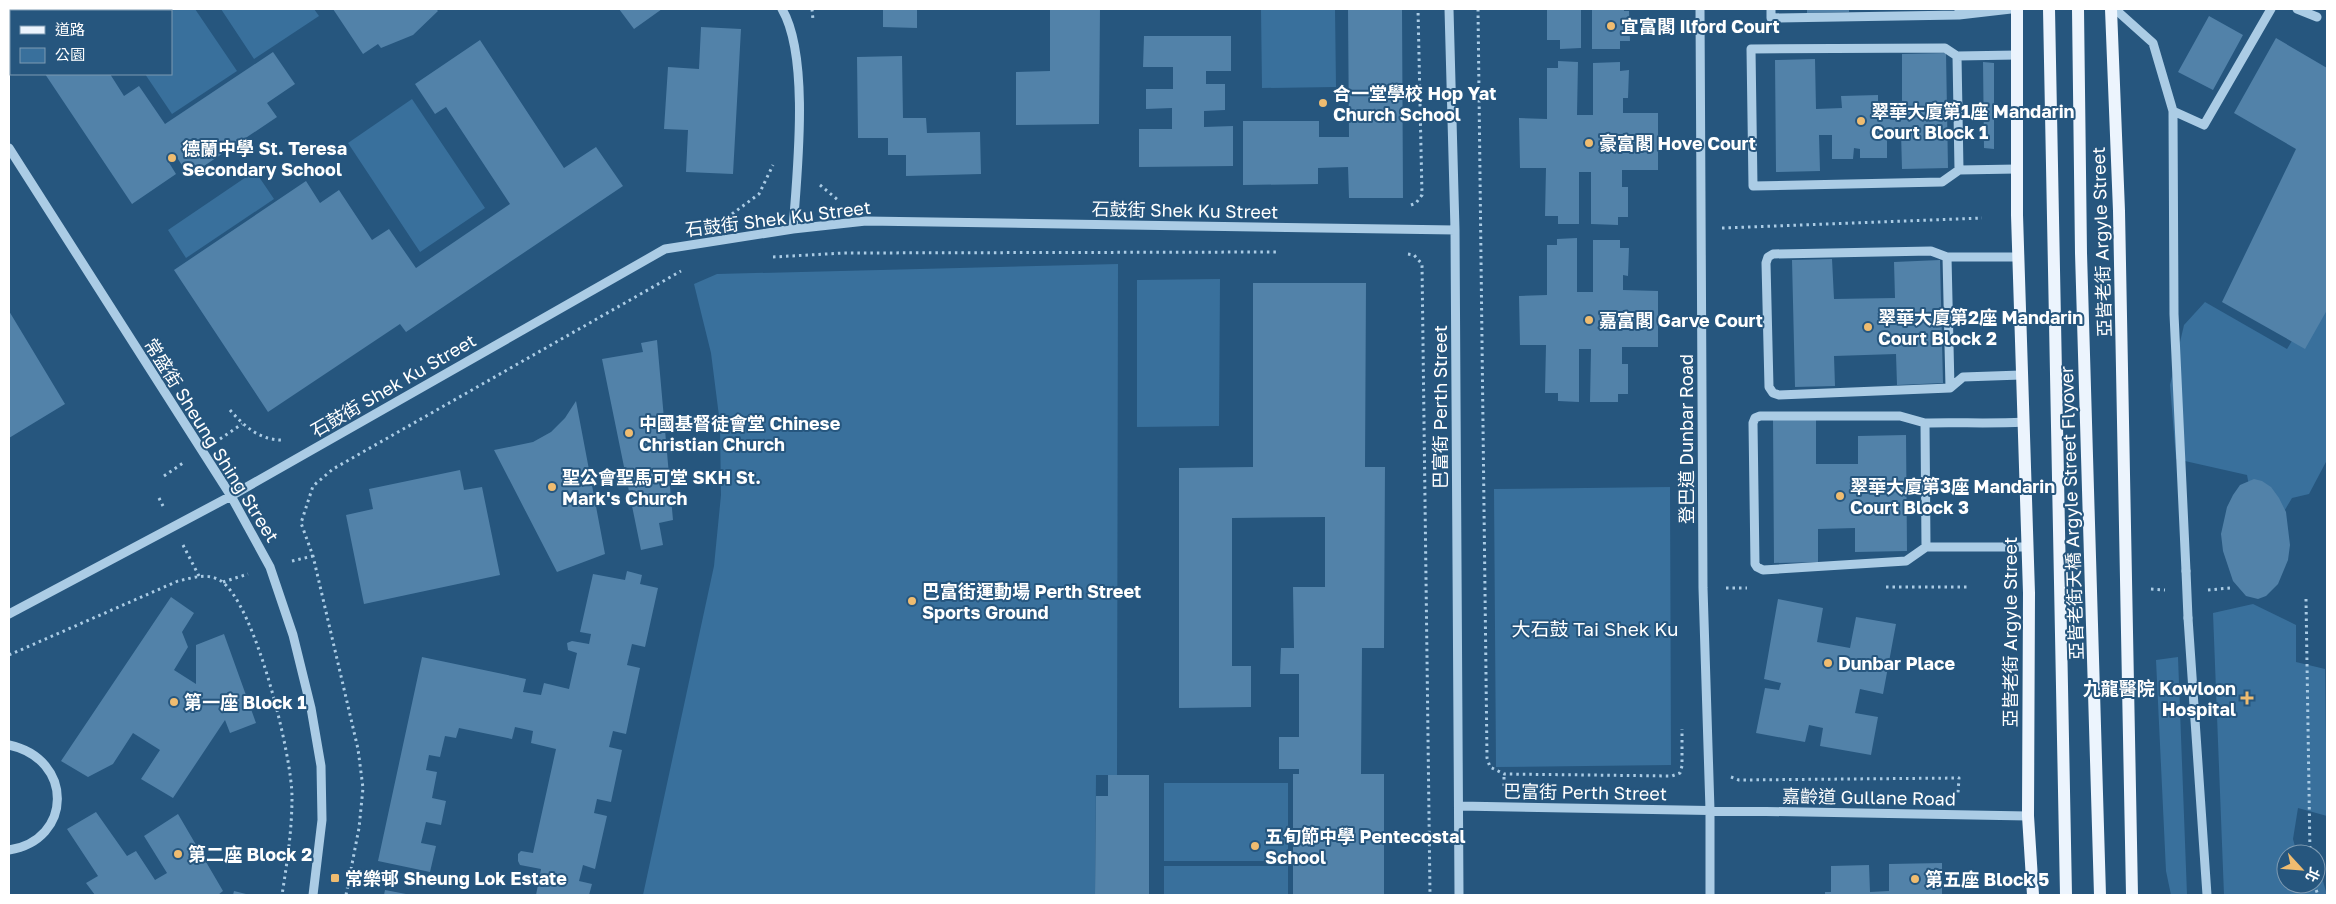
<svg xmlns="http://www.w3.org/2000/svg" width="2336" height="904" viewBox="0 0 2336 904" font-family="'Golos Text','Noto Sans TC',sans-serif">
<rect width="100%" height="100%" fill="#26567e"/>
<path fill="#39709c" d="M135,9H195L237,71L172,114L145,74H171V11H131Z
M221,9H314L319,16L254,59Z
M1261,9H1335L1336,87L1262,88Z
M412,99L485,208L420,252L348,143Z
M255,171L274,199L186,258L168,230Z
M1118,264L1117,775H1096L1095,895H643L714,566L721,495L720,424L711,353L694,284L717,274Z
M1220,279L1219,426L1137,427V280Z
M2327,284V460L2309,494L2292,498L2270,535L2256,523L2247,475L2176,459L2170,385L2184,325L2205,302L2287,349Z
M1670,487L1671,765L1496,767L1494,489Z
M2253,604L2296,625V662L2325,669L2327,816L2298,808L2293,839L2297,854H2286V884H2316L2318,864L2327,895H2224L2213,613Z
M2178,657L2187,895H2171L2166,871L2156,660Z
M1164,783H1288V861H1164Z
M1164,866H1288V895H1164Z"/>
<path fill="#5282a9" d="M9,9H75L71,11H11V23L9,20Z
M333,9H436L438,11L413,35L381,48L378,44L363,54Z
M619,9H662L634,29Z
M883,9H917V28L883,27Z
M1050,9H1100L1099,124L1016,125V72L1050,71Z
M1348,9H1402L1403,198H1349L1348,167L1318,168V184L1243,185V121H1319V137H1349Z
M1547,9H1581V48L1560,49V40H1547Z
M1592,9H1624V11H1629L1630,41H1620V49H1592Z
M1807,9H1849V12L1807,13Z
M2209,16L2243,35L2213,90L2178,72Z
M701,27L741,29L733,174L686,172L688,130L664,129L668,67L699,69Z
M1144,36H1231V71H1206V84H1225V110L1204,111V127L1233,126V166L1139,167V129H1172V108L1146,109V89H1173V67H1143Z
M2276,38L2327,68V310L2305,349L2222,302L2296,149L2234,113Z
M480,40L564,168L596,147L623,186L406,332L400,324L268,412L174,270L306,181L320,203L339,190L372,240L389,229L416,268L510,204L446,107L435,114L415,84Z
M273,52L295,84L267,103L277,117L189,176L176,156L168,161L176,174L132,204L45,74H110L124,96L139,86L165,124Z
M1946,53L1948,168L1902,169L1901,132L1887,133V158H1860V149L1854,148L1853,159H1832V135H1819L1820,171L1776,172L1775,60L1815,59L1816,109L1842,108L1841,96L1878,95V110H1902V54Z
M902,56L903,118H926L927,133L980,132L981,174L906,176V155H888V138H858L857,57Z
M1558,61L1578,62L1577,115H1593V63L1620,62V71L1629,70L1628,98H1623V113H1658V170H1622V187H1628V217H1618V225L1591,224V172H1579V224H1558V216H1545L1546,168H1520L1519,118L1547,119V68H1558Z
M1983,62L1994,63V149L1984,148Z
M1577,238V292H1593V240H1620V248H1629L1628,276L1623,275V290L1658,291V347H1622V364H1628V394H1618V402H1590L1591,349H1579V402L1558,401V393H1545L1546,345H1520L1519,296L1547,295V245H1557V239Z
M1832,259L1834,299L1895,298L1894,262L1940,260L1943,383L1897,385L1896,354L1834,356L1835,386L1795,387L1792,260Z
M1253,283H1366L1365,467H1385L1384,648H1362L1361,774H1384V895H1293V774H1299V769H1279V737H1299V674H1280L1281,648H1294L1293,587H1325V517L1232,518V666H1251V707L1179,708V468L1253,467Z
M9,311L65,404L9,438Z
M657,340L673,520L659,523L663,545L641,550L602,359L643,352L641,343Z
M576,401L605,554L557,572L494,450L533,442L551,432L565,418Z
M1773,420H1816V464H1858V436L1906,435L1907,551L1855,552V528L1818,529V562L1774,563Z
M460,470L464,490L482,487L500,575L364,604L346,515L373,509L369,489Z
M2254,479L2262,481L2271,487L2279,498L2286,512L2290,545L2288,560L2278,584L2266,596L2258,599L2246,596L2233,581L2223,551L2221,534L2227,507L2233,495L2240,485Z
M627,571L642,575L640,584L658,588L645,647L632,644L627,665L640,668L626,734L613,731L609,747L622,750L611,802L597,799L594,813L607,816L595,869L583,865L579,881L592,884L589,895H536L541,869L520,865L518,861V854L521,851L533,853L556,749L531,743L533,731L515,727L512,739L459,728L456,738L445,736L440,757L429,755L426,770L437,772L432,798L446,801L441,825L426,822L421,843L436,846L430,872L378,861L422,657L526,679L523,692L541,695L544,683L569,689L577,653L568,650L567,643L572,641L589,644L591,634L580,632L593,574L625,580Z
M171,597L194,613L182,632L188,647L174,670L196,684V645L224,634L256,723L230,733L225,720L173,798L141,779L160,750L133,733L113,764L88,777L61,761Z
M1778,599L1823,608L1817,642L1850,648L1856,617L1896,624L1883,694L1860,689L1855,713L1878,717L1871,755L1820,746L1823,728L1809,725L1805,742L1756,733L1765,688L1779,690L1781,683L1764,679Z
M1108,775H1149V895H1095L1096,796H1108Z
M96,812L127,856L136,851L155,880L167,873L144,836L178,814L223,891L218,895H95L86,883L98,876L67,829Z
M1942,863V895H1825V892H1831V866L1869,865L1870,892L1889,891V864Z
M385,890L406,894L405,895H384Z
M234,891L250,895H233Z"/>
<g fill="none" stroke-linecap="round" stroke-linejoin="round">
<path stroke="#abcce5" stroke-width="3" stroke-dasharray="2.5 4" stroke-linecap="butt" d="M812,9L813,20
M1478,9L1487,758L1490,767L1504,774L1672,776L1680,773L1682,766V729
M820,185L838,200
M1411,205L1416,203L1422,195L1418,9
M732,214L759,194L773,165
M1722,228L1982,218
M1408,254L1414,255L1422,264L1430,895
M773,257L843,253L1277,252
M230,410C244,426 259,440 282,440
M220,439L242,424
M164,476L183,463
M159,498L163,506
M183,545L199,576
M292,561L313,556
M223,582L248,574
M1886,587H1968
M1726,588H1747
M2151,589L2165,590
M2208,590L2230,588
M2306,599L2310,854
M9,655L178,581C193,578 207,572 221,581C255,604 292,755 292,797C292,830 287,863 282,895
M1731,777L1739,780L1959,778L1958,793
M1504,786V774
M2314,884L2318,895
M346,895L359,828L363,788L358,749L313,556L301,523L313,486L333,469L681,271"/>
<path stroke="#abcce5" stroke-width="9" d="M782,9C810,57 797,173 793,229
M1449,9L1455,230L1459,895
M1700,9L1703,588L1710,810V895
M1771,9V18L1959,15
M1959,9V15L2011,9
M2115,9L2153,43L2173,111L2174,314L2186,571
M2297,9L2317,17
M1957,56L1945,48L1751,49L1753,186L1942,182L1959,170
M2173,111L2204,125L2271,9
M9,148L231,496L270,567L293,635L311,708L321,766L322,820L313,895
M2017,169L1959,170L1957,56L2017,55
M1947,257L1931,251L1773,254L1768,257L1766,263L1769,387L1773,393L1779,395L1950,388
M2018,257H1947L1950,388L1963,377L2021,375
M2023,422C1990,424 1958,422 1925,423L1926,547H2027
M1925,423L1900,416H1760L1755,418L1753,423L1755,564L1757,567L1763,570L1906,561L1926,547
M9,614L231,496L665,249L793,229L866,221L1455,230
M2188,618L2207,895
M9,745C74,759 73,840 9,850
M1459,806L2028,816"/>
<path stroke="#ecf4fd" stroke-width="12" d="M2017,9V215L2029,593L2028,816L2033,895
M2049,9L2066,895
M2078,9L2081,253L2100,895
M2111,9L2119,211L2132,895"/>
<path stroke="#abcce5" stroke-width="9" d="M2186,571L2188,618"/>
</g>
<g fill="#efbc70" stroke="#26567e" stroke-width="2">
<circle cx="1611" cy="26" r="5"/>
<circle cx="1323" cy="103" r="5"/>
<circle cx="1861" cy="121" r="5"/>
<circle cx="1589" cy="143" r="5"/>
<circle cx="172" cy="158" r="5"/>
<circle cx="1589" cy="320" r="5"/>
<circle cx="1868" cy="327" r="5"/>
<circle cx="629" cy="433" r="5"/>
<circle cx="552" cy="487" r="5"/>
<circle cx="1840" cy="496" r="5"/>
<circle cx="912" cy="601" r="5"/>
<circle cx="1828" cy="663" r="5"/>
<path d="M2244.5 690.5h5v5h5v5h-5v5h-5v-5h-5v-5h5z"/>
<circle cx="174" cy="702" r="5"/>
<circle cx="1255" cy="846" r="5"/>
<circle cx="178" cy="854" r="5"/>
<rect x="330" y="873" width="10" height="10" rx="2.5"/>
<circle cx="1915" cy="879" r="5"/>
</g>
<g text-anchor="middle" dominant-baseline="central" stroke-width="4" stroke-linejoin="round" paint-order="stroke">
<g font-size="18" font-weight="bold" fill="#fff" stroke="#26567e" text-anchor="start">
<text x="1621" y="26">宜富閣 Ilford Court</text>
<text x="1333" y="93">合一堂學校 Hop Yat<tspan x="1333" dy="21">Church School</tspan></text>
<text x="1871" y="111">翠華大廈第1座 Mandarin<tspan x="1871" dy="21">Court Block 1</tspan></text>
<text x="1599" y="143">豪富閣 Hove Court</text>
<text x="182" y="148">德蘭中學 St. Teresa<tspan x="182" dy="21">Secondary School</tspan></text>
<text x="1878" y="317">翠華大廈第2座 Mandarin<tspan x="1878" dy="21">Court Block 2</tspan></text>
<text x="1599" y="320">嘉富閣 Garve Court</text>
<text x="639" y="423">中國基督徒會堂 Chinese<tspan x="639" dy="21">Christian Church</tspan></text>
<text x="562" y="477">聖公會聖馬可堂 SKH St.<tspan x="562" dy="21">Mark's Church</tspan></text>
<text x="1850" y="486">翠華大廈第3座 Mandarin<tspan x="1850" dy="21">Court Block 3</tspan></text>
<text x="922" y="591">巴富街運動場 Perth Street<tspan x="922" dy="21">Sports Ground</tspan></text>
<text x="1838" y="663">Dunbar Place</text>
<text x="2236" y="688" text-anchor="end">九龍醫院 Kowloon<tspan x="2236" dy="21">Hospital</tspan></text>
<text x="184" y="702">第一座 Block 1</text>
<text x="1265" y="836">五旬節中學 Pentecostal<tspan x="1265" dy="21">School</tspan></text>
<text x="188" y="854">第二座 Block 2</text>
<text x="345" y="878">常樂邨 Sheung Lok Estate</text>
<text x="1925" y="879">第五座 Block 5</text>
</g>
<g font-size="18" fill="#fff" stroke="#26567e">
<text transform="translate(1185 210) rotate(1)">石鼓街 Shek Ku Street</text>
<text transform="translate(778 218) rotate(-7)">石鼓街 Shek Ku Street</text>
<text transform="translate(2101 242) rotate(-92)">亞皆老街 Argyle Street</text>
<text transform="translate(393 385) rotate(-30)">石鼓街 Shek Ku Street</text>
<text transform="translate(1440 407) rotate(-90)">巴富街 Perth Street</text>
<text transform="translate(1686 439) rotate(-90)">登巴道 Dunbar Road</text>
<text transform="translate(212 440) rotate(58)">常盛街 Sheung Shing Street</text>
<text transform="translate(2071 513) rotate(-92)">亞皆老街天橋 Argyle Street Flyover</text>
<text transform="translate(2010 632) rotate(-90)">亞皆老街 Argyle Street</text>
<text transform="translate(1585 792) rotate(1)">巴富街 Perth Street</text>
<text transform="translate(1869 797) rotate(1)">嘉齡道 Gullane Road</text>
</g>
<g font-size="19" fill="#fff" stroke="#26567e">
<text x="1595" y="628">大石鼓 Tai Shek Ku</text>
</g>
</g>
<rect width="2336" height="904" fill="none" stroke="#ffffff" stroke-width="20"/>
<rect x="10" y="10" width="162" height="65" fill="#26567e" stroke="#7d9ab2"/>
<rect x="20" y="26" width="25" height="8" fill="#ecf4fd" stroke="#7d9ab2"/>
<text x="55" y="35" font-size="15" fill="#ffffff">道路</text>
<rect x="20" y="48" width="25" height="15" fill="#39709c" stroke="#7d9ab2"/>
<text x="55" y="60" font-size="15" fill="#ffffff">公園</text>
<g transform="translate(2301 869) rotate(116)"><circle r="24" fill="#26567e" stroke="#7d9ab2"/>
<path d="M0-4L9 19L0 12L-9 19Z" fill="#efbc70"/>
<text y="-8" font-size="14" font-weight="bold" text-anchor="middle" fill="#ffffff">北</text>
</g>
</svg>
